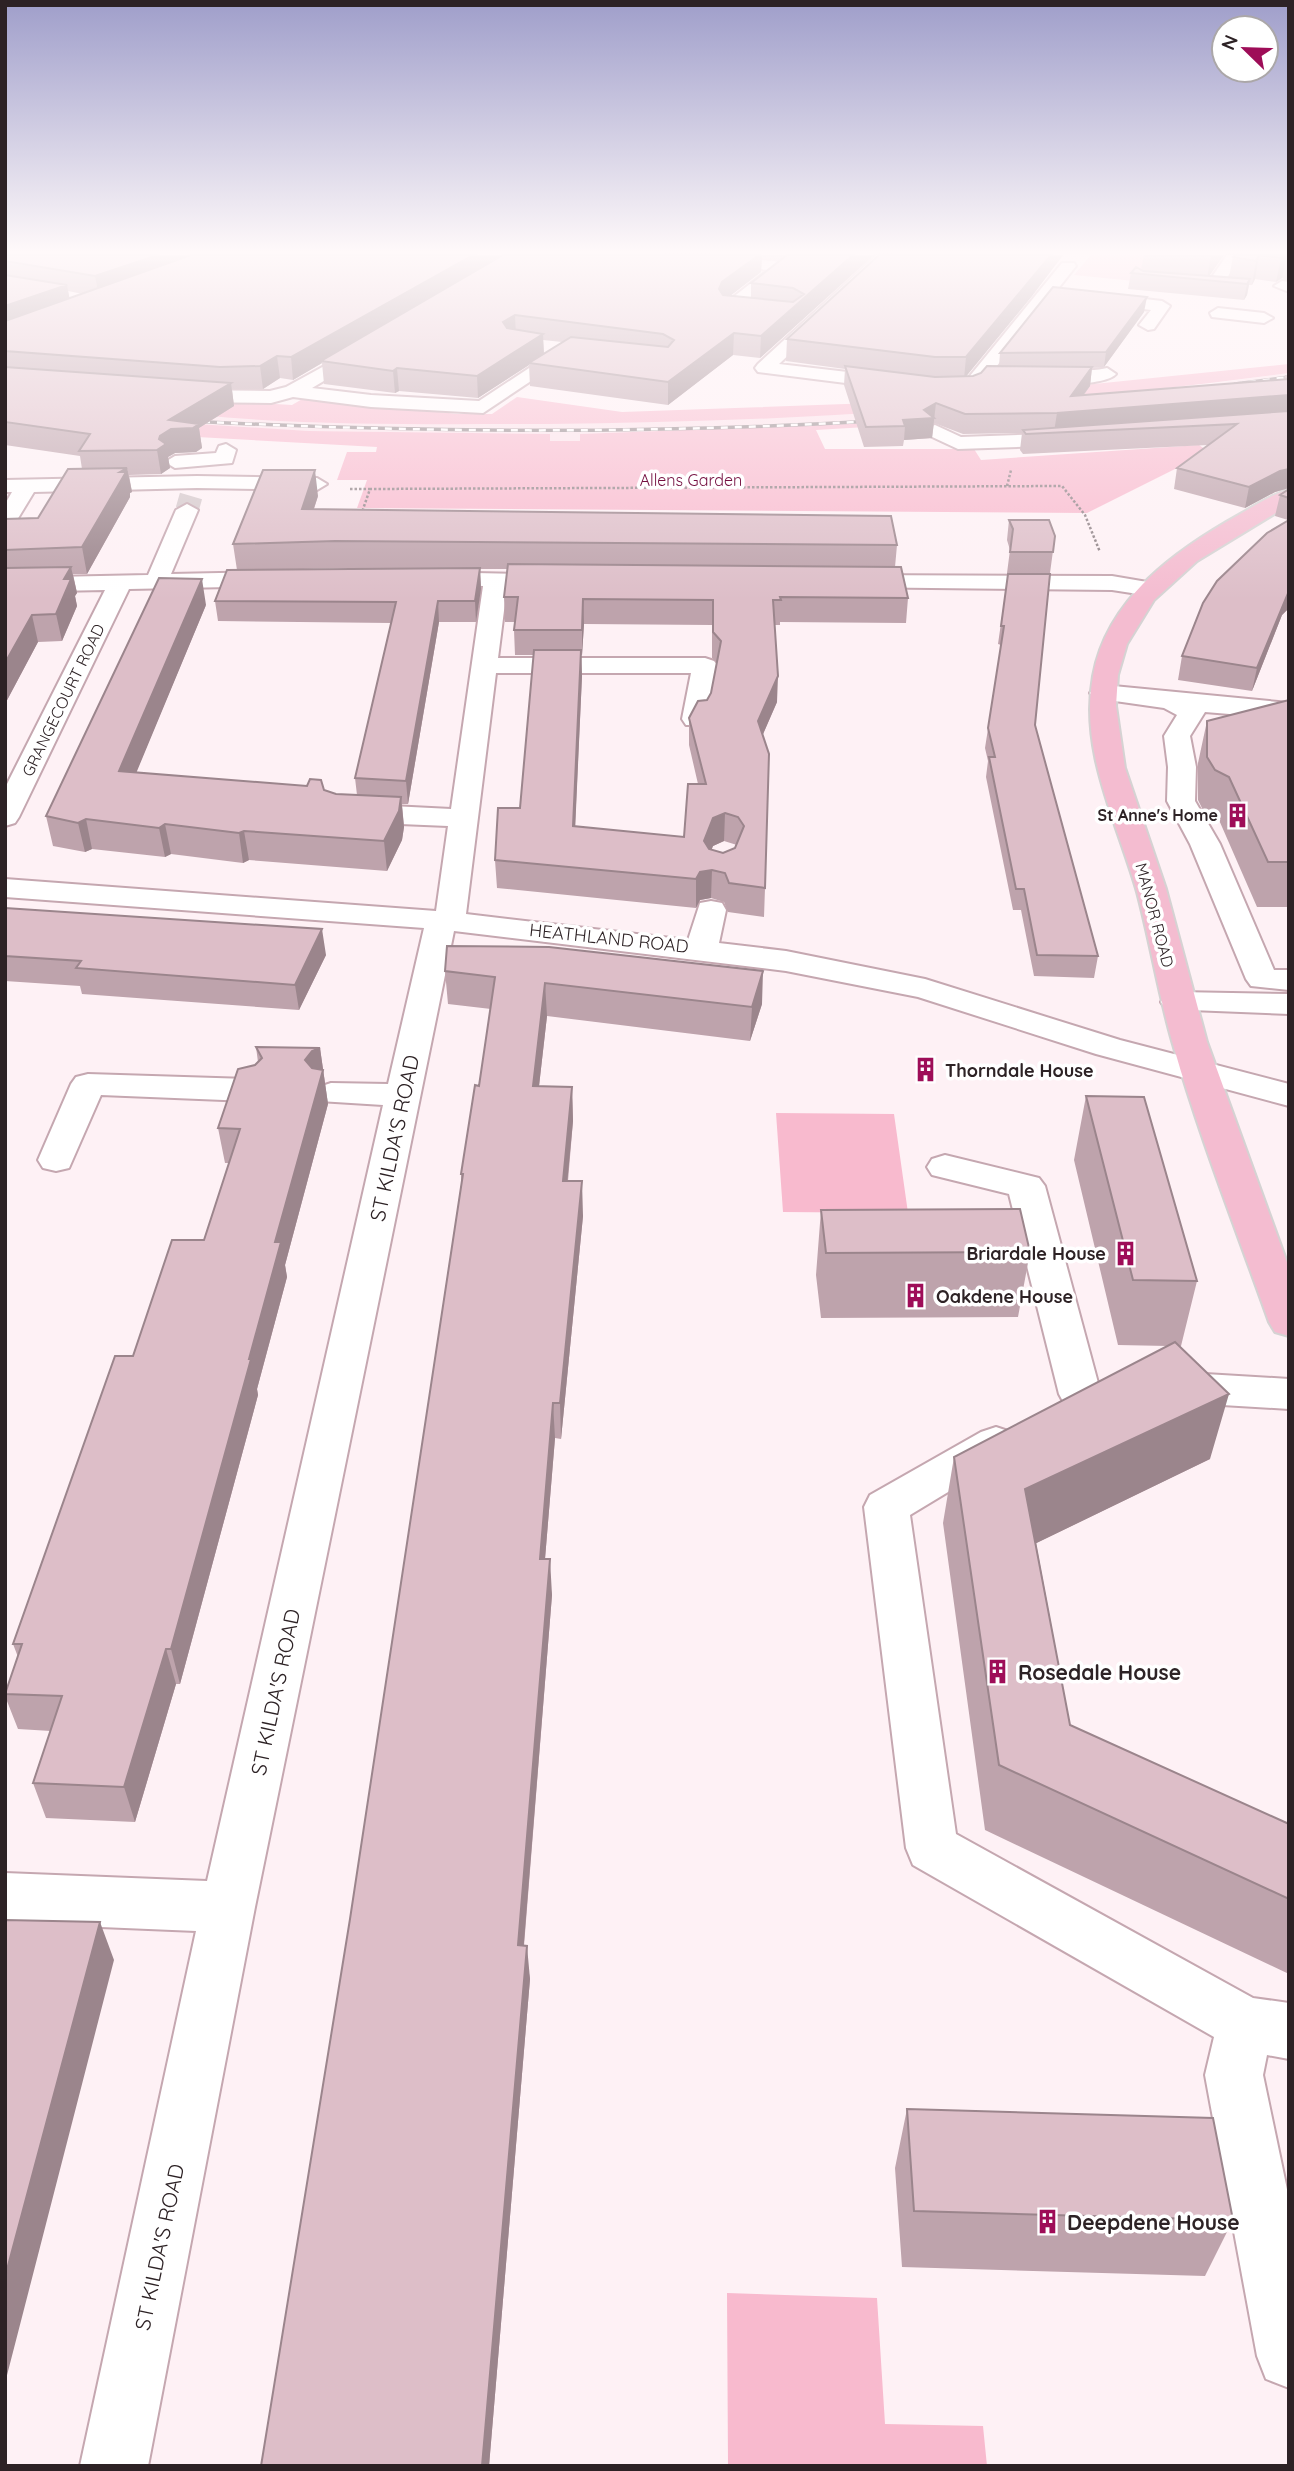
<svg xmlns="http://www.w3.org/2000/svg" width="1294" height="2471" viewBox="0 0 1294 2471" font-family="Quicksand,sans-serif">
<rect width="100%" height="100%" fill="#fef1f5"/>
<path fill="#fce3eb" d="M1289,373V385L900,422L581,434L580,441H549V434L309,431L137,422L5,401L298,419L606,423L889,413L1209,384Z"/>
<path fill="#f8bace" d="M1091,255H1153L1134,281L1074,275Z
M1289,364V373C1043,406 795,422 547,424C432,424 312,426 198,415C133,408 69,397 5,388L292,405L304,398L458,414H492L517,397L622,412L929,401Z
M1289,385L967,421L816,430L825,449H974L981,460L1199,445L1209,452L1087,513L357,508L367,480H337L347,452H376L377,447L179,436L5,412L309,431L550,434V441H580V434L900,422Z
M776,1113L894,1114L908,1213L783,1212Z
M727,2293L877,2298L885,2424L983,2426L987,2466H728Z"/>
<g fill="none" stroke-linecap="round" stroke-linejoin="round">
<path stroke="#d4c8cb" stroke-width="23" stroke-dasharray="23 11" stroke-linecap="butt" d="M187,510L191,496"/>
<defs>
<path id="minor" d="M664,255H710L782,262L790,267L744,305L766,308L768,312L766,316L729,314L723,313L721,309L723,305L768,270L671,260Z
M877,255H894L779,364L933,382H965L1062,263H1074L1076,266L977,391L933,394L758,372L755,368L758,364Z
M1227,255H1242L1219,290H1207L1205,287Z
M1282,281L1289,282V292L1274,286Z
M1093,293L1162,301L1170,306L1154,329L1148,330L1139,325L1151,310L1087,302V294Z
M1218,308L1264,313L1273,318L1264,323L1212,317L1210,313Z
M368,342L377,347L374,351L312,388L371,395L479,401L561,347H573L576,351L483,413L371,407L293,397L271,403L182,402L173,396L182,390L270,391L286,387Z
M1107,368L1116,374C1106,386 1038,388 1028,377C1036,368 1090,373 1107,368Z
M935,425L961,437L1073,433L1083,439L1073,445L958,449L928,435L925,431L928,427Z
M226,444L236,450L232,463L175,468L165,462L175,456L216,453L219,446Z
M197,476L317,478L327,484L317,490L197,488L34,492L17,520L5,521V504L12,492H5V480Z
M187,504L198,510L171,574L275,572L283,574L287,579L283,584L275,586L129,589L19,817L15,823L5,826V788L105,590L5,592V578L148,575L176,510Z
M429,572L566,575L570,580L566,585L558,587H507L498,658H705L714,661L718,666L708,719L704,725H686L682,719L691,673H496L466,914L688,940L700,903L711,901L722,903L726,910L719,943L786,951L925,979L1120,1040L1289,1084V1106L1096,1054L918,997L786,971L454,931L255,1907L148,2466H80L196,1931L5,1923V1873L207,1881L383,1105L319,1101L313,1094L319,1087L331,1083L388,1084L424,928L5,897V879L436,911L448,826L352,822L342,819L338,813L342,807L352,804L451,809L483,586L421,584L417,579L421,574Z
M853,575L1112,576L1159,584L1163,589L1159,594L1151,596L1112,590L845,587L841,582L845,577Z
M1103,685L1289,703V719L1205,712L1190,736L1196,767L1195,801L1220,844L1274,970H1289V990L1251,986L1246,979L1190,844L1167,801L1168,767L1164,736L1177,715L1164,708L1094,698L1090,693L1094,688Z
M1178,992L1289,994V1014L1166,1009L1161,1002L1166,995Z
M88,1074L248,1079L260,1083L266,1090L260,1097L248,1101L101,1095L69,1168L56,1171L43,1168L38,1160L71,1084L76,1077Z
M945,1155L1039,1178L1045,1186L1101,1394L1095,1405L1080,1409L1065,1405L1059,1394L1009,1194L932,1175L927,1167L932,1159Z
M1172,1372L1289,1379V1409L1172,1402L1157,1398L1151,1387L1157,1376Z
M996,1427L1011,1432L1018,1443L1011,1454L910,1515L956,1834L1253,1998L1289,2003V2059L1267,2055L1263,2075L1289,2199V2388L1266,2379L1257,2356L1205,2075L1214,2037L913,1865L906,1848L864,1507L870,1495L981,1432Z"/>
<path id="major" d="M1289,490V505L1197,561L1154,600L1127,644L1118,675L1116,706L1125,768L1166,889L1207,1042L1289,1268V1336L1275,1332L1269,1322C1236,1229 1199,1136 1172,1041C1158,992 1150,941 1137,892C1117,822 1079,751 1093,676C1107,598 1177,549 1242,513C1256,505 1272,494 1289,490Z"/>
</defs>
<use href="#minor" stroke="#c5a7b0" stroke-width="4"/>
<use href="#major" stroke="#d5d3d3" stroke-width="4"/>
<path stroke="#8e8286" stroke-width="2.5" stroke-dasharray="2.5 2" stroke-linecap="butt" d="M1007,486L1011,470
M350,489H370
M361,515L370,489L1062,486L1085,515L1100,552"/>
<use href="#minor" fill="#fff" fill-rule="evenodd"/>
<use href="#major" fill="#f4bcd0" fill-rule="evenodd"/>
<defs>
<path id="rail" d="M1235,384L1289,377
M189,421C418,433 645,434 874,421"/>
</defs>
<use href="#rail" stroke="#93878b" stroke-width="3.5"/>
<use href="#rail" stroke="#fff" stroke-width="2.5" stroke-dasharray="7" stroke-linecap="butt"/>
</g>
<path fill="#bea3ac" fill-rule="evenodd" d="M5,255H874L760,358L733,355L668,405L530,386L529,365L478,398L399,391L395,393L324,384L322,363L293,380L280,378L263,389H232L234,406L199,428L202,448L196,452L175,453L168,457L170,468L161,474L129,475L132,492L130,493V497L87,574H73L77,593L75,596L77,606L62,641L38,642L5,704V519L38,518L82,469L80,456L5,445ZM762,258L780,260L751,283V298L731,295L761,272ZM68,291L83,294L69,298ZM543,340L562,342L544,354Z
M879,255H1063L1032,296L966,376H973L999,366L1000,353L1144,312L1104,367L1092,368L1090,386L1084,395L1284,379L1285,375H1289V488L1275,492L1245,508L1174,489L1177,468L1208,445L1023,454L1020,450L1022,433L963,434L934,423L932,438L904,440L903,446L864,447L844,385L845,369L786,361L787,339Z
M1144,255H1224L1209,276L1229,277L1233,257L1289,255V282L1282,278L1276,282L1255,279L1252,285H1249L1247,295L1244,300L1128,289L1131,273L1141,270Z
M1289,489V608L1282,615L1252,691L1178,680L1182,656L1288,520L1275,516L1280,495Z
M318,496L314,509L897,545L895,567L908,598L906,623L780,622V625H774L777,702L763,734L765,888L764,917L728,912L724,902L711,898L700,900L696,908L497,888L495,860L520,808L534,655H515L514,630L515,622H505L504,597L507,569H480L481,589L476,622H439L408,804H402L404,827L402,840L387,871L249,860L243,863L171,854L165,857L92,849L85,852L53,846L46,816L206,605L136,772L324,790L336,794L357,795L355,778L391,623L218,621L215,601L237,570L233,544ZM338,568L412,569L267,570ZM584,624L712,625V658L717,663L711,693L707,700L689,718V745L698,784L684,837L575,826L582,676L581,655H582ZM724,841L737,845L735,848L723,853L711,850L713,846Z
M1009,520L1055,536L1050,573H1007L1010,550L1007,540Z
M1008,574L1035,725L1098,956L1094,978L1034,976L1021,910H1013L986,777L988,761L985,748L1001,645L998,644Z
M1289,700V907H1257L1219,820L1205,814L1198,800V763L1207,721Z
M5,908L326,955L299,1010L82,994L80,986L5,981Z
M445,971L762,1004L750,1041L547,1016L539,1086L572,1087L573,1121L568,1181L583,1216L561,1439L555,1438L545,1559L552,1595L524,1946L530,1979L489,2466H261L350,1919L461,1185V1174L479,1086L491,1009L448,1004Z
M256,1047L320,1048L328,1104L285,1265L287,1277L257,1389L258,1395L180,1684H176L135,1822L46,1818L33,1783L51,1731L18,1729L5,1696L18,1657L13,1644L133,1356L204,1240L229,1163H225L218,1128L255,1065L258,1062Z
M1086,1096L1197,1281L1181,1346H1179L1210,1459L1036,1543L1070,1725L1289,1824V1974L985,1830L943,1523L954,1457L1168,1346L1118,1345L1074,1160Z
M821,1210L1030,1252L1018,1317L821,1318L816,1275Z
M907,2109L1233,2220L1205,2276L902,2267L895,2168Z"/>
<path fill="#9b858c" d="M158,255H218L99,296L95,276Z
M473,255H509L321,361L322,363L293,380L291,357Z
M759,255H762L761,272L721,303L719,289L722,282Z
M853,255H874L760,358L761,336Z
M1051,255H1063L1032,296L964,379L966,357Z
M1211,255H1224L1207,279Z
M1259,255L1255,279L1252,285L1256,261Z
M1287,255L1282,278L1276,282L1281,258Z
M1250,279L1247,295L1244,300L1247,284Z
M67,285L71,306L5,329V306Z
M1147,297L1144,312L1104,367L1106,352Z
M515,315L516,336L504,343L503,322Z
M734,333L733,355L668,405V382Z
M543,334L544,356L529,363V365L478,398L477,376Z
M277,356L280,378L263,389L260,366Z
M1092,367L1090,386L1071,411L1289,395V414L1054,432L1057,413L1071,396Z
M397,368L399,391L395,393L393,371Z
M231,383L234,406L199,428L202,448L196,452L175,453L168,457L170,468L161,474L157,450L160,436L169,420Z
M936,403L932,438L904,440L905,426L903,420L924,410Z
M127,468L132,492L130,493V497L87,574L82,547L120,472Z
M1289,469V488L1275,492L1245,508L1249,487L1280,471Z
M315,470L318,496L305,535L302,509Z
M71,567L77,593L75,596L77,606L62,641L56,614L64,579Z
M480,568L481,589L476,622L475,601Z
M202,579L206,605L125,800L119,771Z
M1289,591V608L1282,615L1252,691L1257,668Z
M583,599L584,624L582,655V630Z
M438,601L439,622L408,804L406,781Z
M32,615L38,642L5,704V663Z
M581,650L582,676L574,854L573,826Z
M778,676L777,702L757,748L758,721Z
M401,797L404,827L402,840L387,871L384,841Z
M725,813L724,841L713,846L704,869V841L713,818Z
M86,819L92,849L85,852L78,823Z
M165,824L171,854L165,857L159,828Z
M244,831L249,860L243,863L239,833Z
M712,870L711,898L700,900L696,908V879L700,872Z
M322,929L326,955L299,1010L295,985Z
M763,971L762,1004L750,1041L752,1007Z
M545,983L547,1016L535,1121L533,1086Z
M320,1048L328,1104L285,1265L287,1277L257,1389L258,1395L180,1684L171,1649L249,1359L305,1060L312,1051Z
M572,1087L573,1121L564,1216L563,1181Z
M582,1181L583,1216L561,1439L560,1403Z
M1229,1394L1210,1459L1012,1555L1025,1489Z
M553,1403L555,1438L542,1595L540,1559Z
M550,1559L552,1595L521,1979L518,1945Z
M166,1649L176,1684L135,1822L124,1787Z
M100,1922L114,1960L5,2383V2277Z
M527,1946L530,1979L489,2466H482Z"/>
<path fill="#ddbec8" stroke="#9b858c" stroke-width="2" fill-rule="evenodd" d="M5,255H158L95,276L5,261Z
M191,255H473L291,357L277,356L260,366L220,367L5,351V321Z
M503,255H759L722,282L719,289L723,295L793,302L804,294L793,288L751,283L787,255H853L761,336L734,333L668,382L529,363L571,337L668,347L674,340L663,334L515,315L503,322L507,328L543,334L477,376L397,368L393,371L321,361Z
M879,255H1051L966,357H935L787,339Z
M1234,255H1287L1281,258L1259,255L1256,261L1233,257Z
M1136,267L1143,271L1250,279L1247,284L1131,273Z
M5,275L67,285L5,306Z
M1053,287L1147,297L1106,352L1000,353Z
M845,366L935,377L973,376L981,373L987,366L1092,367L1071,396L1289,379V395L1057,413L965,414L936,403L924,410L934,418L903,420L905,426L866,427Z
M5,367L231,383L169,420L199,424L193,428L171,429L160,436L159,439L166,444L157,450L79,451L90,434L5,422Z
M1289,411V469L1280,471L1249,487L1177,468L1237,424L1026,434L1023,430Z
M127,468L120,472H126L82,547L5,550V519L38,518L68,469Z
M263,470H315L302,509L891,516L897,545L335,541L233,544Z
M1289,489V498L1280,495Z
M1009,520H1049L1055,536L1053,552H1010L1013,529Z
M1289,520V591L1257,668L1182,656L1203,603L1217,581L1267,533Z
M508,564L901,567L908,598L780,597L781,600H773L778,676L758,721L769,754L765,888L729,883L725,873L712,870L700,872L696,879L495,860L498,808H520L534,650H581L573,826L684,837L688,784H706L689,718L698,701L707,700L711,693L721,641L713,632V600L583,599L582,630H514L518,597H504ZM725,813L738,817L744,826L735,848L723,853L709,849L704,841L713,818Z
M71,567L64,579H71L56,614L32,615L5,663V568Z
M480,568L475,601H438L406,781L355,778L396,602L215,601L227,570Z
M1008,574H1050L1035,725L1098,956L1037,955L1024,889H1016L989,757H995L988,728L1004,626H1001Z
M159,578L202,579L119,771L307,786L310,779L321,780L324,790L336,794L401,797L399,811L384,841L244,831L239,833L165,824L159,828L86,819L78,823L46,816Z
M1289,700V862H1268L1229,777L1215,770L1207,757V721Z
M5,908L322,929L295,985L76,968L81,961L5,956Z
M447,946L549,947L763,971L752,1007L545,983L533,1086L572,1087L563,1181H582L560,1403H553L540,1559H550L518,1945L527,1946L482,2466H261L350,1919L463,1174H461L475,1085L479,1086L495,977L445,971Z
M256,1047L320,1048L312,1051L305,1060L312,1068L323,1070L275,1242H281L249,1359H251L171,1649H166L124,1787L33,1783L62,1696L5,1694L22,1644H13L115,1356H133L172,1240H204L240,1129L218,1128L238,1069L255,1065L262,1058Z
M1086,1096L1144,1097L1197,1281L1133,1280Z
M1020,1209L1030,1252L826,1253L821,1210Z
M1175,1342L1229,1394L1025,1489L1070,1725L1289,1824V1899L999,1765L954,1457Z
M5,1920L100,1922L5,2277Z
M907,2109L1213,2118L1233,2220L914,2211Z"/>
<linearGradient id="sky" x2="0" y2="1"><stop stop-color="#9f9eca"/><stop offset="0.42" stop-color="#fff9fa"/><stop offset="1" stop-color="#fff9fa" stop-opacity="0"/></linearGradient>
<rect width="1294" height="600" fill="url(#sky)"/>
<defs>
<symbol id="building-bare" viewBox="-9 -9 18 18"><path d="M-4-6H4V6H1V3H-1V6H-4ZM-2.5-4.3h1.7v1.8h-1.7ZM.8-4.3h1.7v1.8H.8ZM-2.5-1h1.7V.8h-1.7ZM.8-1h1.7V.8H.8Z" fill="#9e0d58" stroke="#fff" stroke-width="2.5" paint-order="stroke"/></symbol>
</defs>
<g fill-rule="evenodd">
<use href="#building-bare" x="1220" y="798" width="35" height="35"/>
<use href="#building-bare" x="908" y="1052" width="35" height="35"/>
<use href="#building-bare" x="1108" y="1236" width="35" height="35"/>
<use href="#building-bare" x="898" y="1278" width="35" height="35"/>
<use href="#building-bare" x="980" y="1654" width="35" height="35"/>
<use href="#building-bare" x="1030" y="2204" width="35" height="35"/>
</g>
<g text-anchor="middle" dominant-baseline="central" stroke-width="7" stroke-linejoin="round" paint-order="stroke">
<g font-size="16" fill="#740f40" stroke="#fff">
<text x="691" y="480">Allens Garden</text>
</g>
<g font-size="16" fill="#2d2225" stroke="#fff">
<text transform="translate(63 700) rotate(-64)">GRANGECOURT ROAD</text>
<text transform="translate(1155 915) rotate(75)">MANOR ROAD</text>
</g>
<g font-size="16" font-weight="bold" fill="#2d2225" stroke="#fff" text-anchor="end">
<text x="1218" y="815">St Anne's Home</text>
</g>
<g font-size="18" fill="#2d2225" stroke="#fff">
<text transform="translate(609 938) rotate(6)">HEATHLAND ROAD</text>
</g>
<g font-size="18" font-weight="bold" fill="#2d2225" stroke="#fff" text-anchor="start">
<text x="945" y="1070">Thorndale House</text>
<text x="1106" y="1253" text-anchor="end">Briardale House</text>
<text x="936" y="1296">Oakdene House</text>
</g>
<g font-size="21" fill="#2d2225" stroke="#fff">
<text transform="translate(394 1138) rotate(-78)">ST KILDA'S ROAD</text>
<text transform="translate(275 1692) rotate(-78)">ST KILDA'S ROAD</text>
<text transform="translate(159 2247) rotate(-78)">ST KILDA'S ROAD</text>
</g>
<g font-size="21" font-weight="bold" fill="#2d2225" stroke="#fff" text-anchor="start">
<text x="1018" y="1672">Rosedale House</text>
<text x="1067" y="2222">Deepdene House</text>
</g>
</g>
<rect width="1294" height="2471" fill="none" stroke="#2d2225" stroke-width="14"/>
<g transform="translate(1245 49) rotate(293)"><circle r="33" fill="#ffffff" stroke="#aba7a8" stroke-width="2"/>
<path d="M0-5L12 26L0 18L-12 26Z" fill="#9e0d58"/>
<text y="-10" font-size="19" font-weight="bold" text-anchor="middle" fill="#2d2225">N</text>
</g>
</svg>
